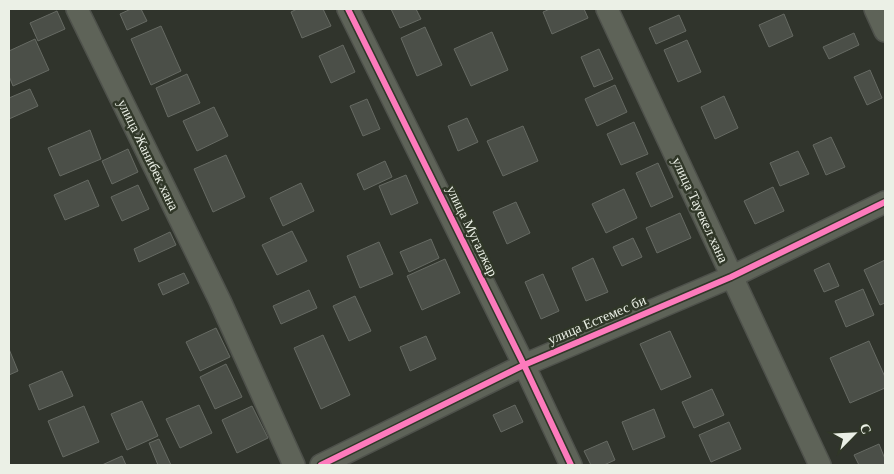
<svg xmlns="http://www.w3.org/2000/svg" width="894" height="474" viewBox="0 0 894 474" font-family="'Times New Roman',serif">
<rect width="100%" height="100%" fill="#30342c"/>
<path fill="#4b4f48" stroke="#666a63" d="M131,9H141L147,21L127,30L120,14Z
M297,9H323L331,26L302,38L291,12Z
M391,9H416L421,19L400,28Z
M550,9H584L588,18L552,34L543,12Z
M57,11L65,29L38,41L30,23Z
M784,14L793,36L769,47L759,25Z
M679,15L686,31L656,44L649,28Z
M161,26L181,71L151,85L131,39Z
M425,27L442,65L417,76L401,38Z
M492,32L508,70L471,86L454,49Z
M854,33L859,45L829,59L823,47Z
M35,39L49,70L13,86L9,76V51Z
M687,40L701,72L678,82L664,50Z
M343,45L355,72L331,83L319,56Z
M599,49L613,79L594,87L581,57Z
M870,70L882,98L867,105L854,77Z
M187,74L200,103L168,117L156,88Z
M615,85L627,112L597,126L585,99Z
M30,89L38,106L9,119V98Z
M724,96L738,128L715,139L701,107Z
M367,99L380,129L363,136L350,106Z
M214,107L228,136L197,151L183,121Z
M467,118L478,142L458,151L448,126Z
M634,122L648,154L621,165L607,134Z
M523,126L538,161L503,176L487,141Z
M90,130L101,159L60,176L48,148Z
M831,137L845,167L826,175L813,145Z
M128,149L138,172L112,184L102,161Z
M798,151L809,174L780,186L770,163Z
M226,155L245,197L213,212L194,169Z
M385,161L392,177L364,190L357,174Z
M658,163L673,197L651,207L636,173Z
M406,175L418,203L391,215L379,186Z
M88,180L99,206L65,220L54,195Z
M301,183L314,211L283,226L270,198Z
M138,185L149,209L122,221L111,197Z
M773,187L784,211L755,224L744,201Z
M624,189L637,218L606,233L592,204Z
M516,202L530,233L507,244L493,212Z
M680,213L691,238L657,253L646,228Z
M292,231L307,261L277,275L262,245Z
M170,232L176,245L139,262L134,249Z
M633,238L642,257L622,266L613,247Z
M431,239L439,258L409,272L400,252Z
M379,242L393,274L360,288L347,256Z
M593,258L608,292L586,301L572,268Z
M445,259L460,293L422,310L407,276Z
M885,260V303L880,305L864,270Z
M829,263L839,286L824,292L814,270Z
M184,273L189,283L163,295L158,284Z
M543,274L559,311L541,319L525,282Z
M863,289L874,315L846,327L835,301Z
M309,290L317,308L281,324L273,306Z
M355,296L371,331L349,341L333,306Z
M216,328L230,357L200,371L186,342Z
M670,331L691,377L661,390L640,344Z
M323,335L350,395L321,409L294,348Z
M426,336L436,359L410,371L400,347Z
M869,341L885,377V388L850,403L830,358Z
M9,349L18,371L9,375Z
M226,364L242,397L215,409L200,377Z
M62,371L73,396L39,410L29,385Z
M712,389L724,415L694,428L682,402Z
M142,401L158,436L127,450L111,414Z
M199,405L212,433L180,448L166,419Z
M515,405L523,422L501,432L493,415Z
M84,406L99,442L63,457L48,421Z
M252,406L268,438L237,453L222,420Z
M654,409L665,437L633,450L622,422Z
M729,422L741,449L711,462L699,435Z
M159,439L171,465H158L149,443Z
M607,441L615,460L604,465H591L584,451Z
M879,444L885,459V465H859L854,455Z
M122,456L126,465H102Z"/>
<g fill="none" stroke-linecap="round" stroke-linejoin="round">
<defs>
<path id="minor" d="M77,9L220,301L294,465
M348,9L524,365L571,465
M607,9L820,465
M875,9L885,31
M321,465L524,365L731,277L885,202"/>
</defs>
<use href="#minor" stroke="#4e514b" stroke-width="24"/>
<use href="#minor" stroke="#5e6358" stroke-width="21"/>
<defs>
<path id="cycleway" d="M348,9L524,365L571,465
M321,465L524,365L731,277L885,202"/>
</defs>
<use href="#cycleway" stroke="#303728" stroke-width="9"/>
<use href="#cycleway" stroke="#fd7abc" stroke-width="6"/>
</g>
<g text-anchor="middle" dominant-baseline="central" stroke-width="5" stroke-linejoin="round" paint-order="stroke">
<g font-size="14" fill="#ebf0e6" stroke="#303728">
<text transform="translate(148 155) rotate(64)">улица Жанибек хана</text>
<text transform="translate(700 210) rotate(65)">улица Тауекел хана</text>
<text transform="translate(472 231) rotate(64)">улица Мугалжар</text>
<text transform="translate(597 320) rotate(-23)">улица Естемес би</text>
</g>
</g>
<rect width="894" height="474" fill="none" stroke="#ebf0e6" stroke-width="20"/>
<g transform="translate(854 434) rotate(66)" stroke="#303728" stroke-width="4" paint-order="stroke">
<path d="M0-4L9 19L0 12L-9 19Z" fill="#ebf0e6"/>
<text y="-8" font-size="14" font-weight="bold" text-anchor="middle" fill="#ebf0e6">С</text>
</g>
</svg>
